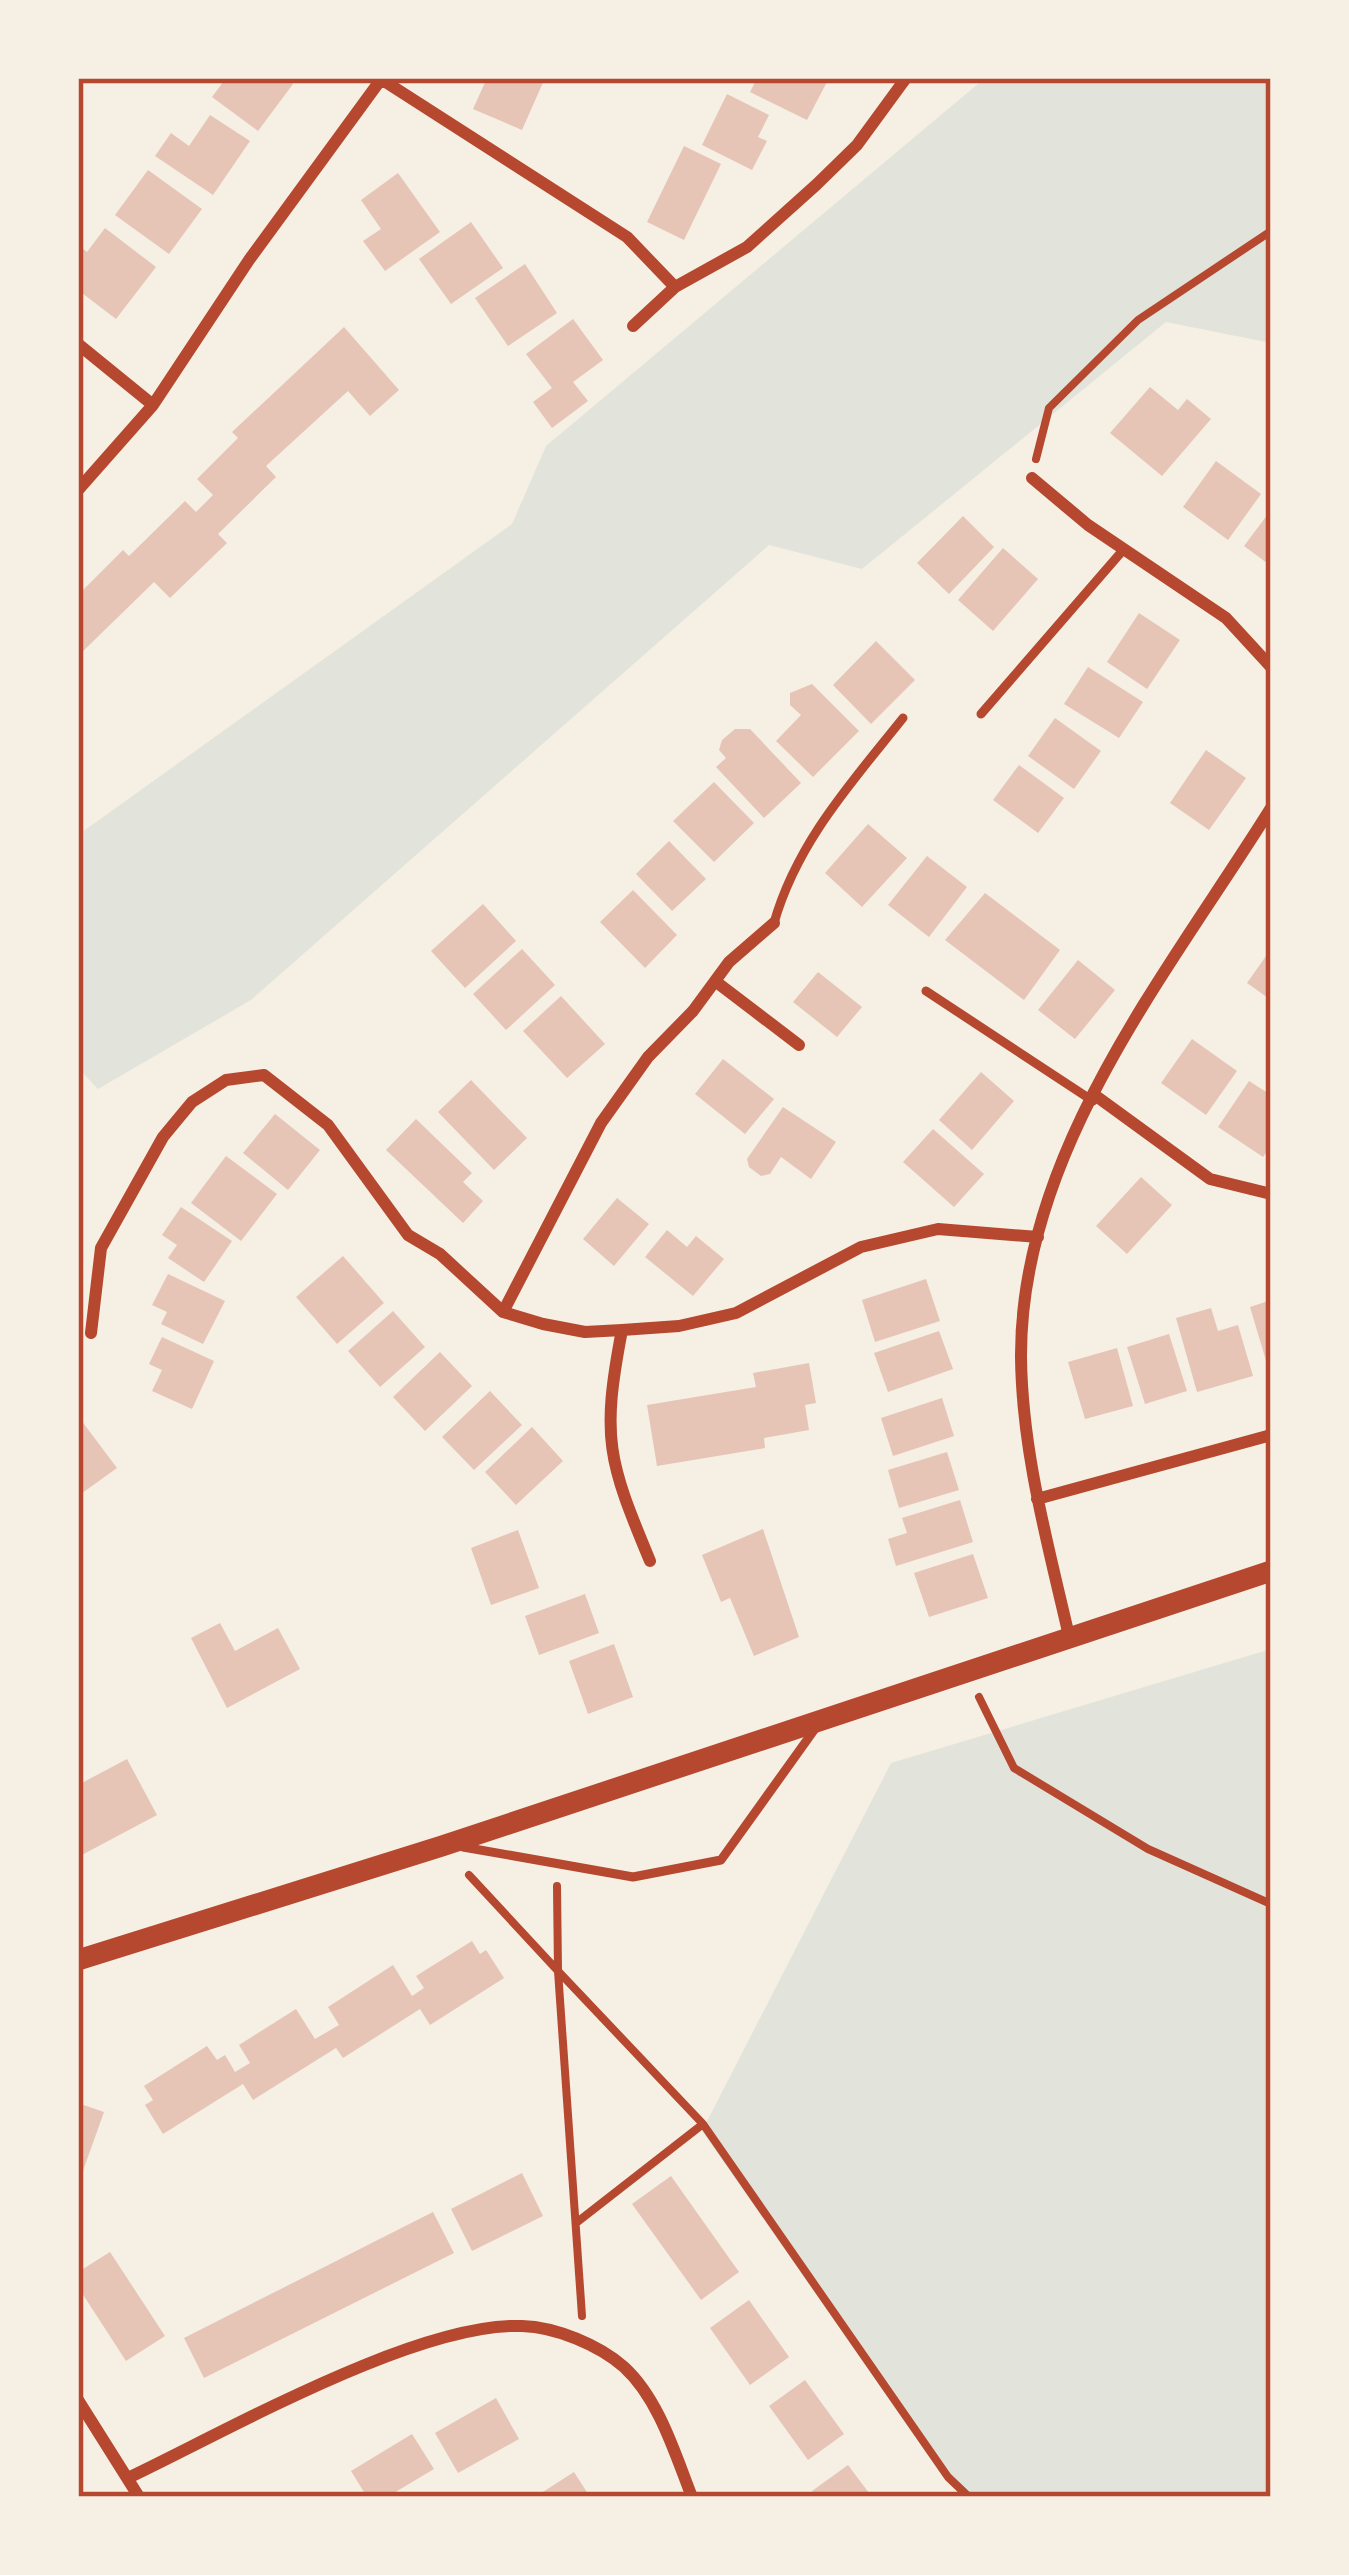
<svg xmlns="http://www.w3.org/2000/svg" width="1349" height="2575" viewBox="0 0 1349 2575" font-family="Arial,sans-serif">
<rect width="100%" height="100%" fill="#f6efe4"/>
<path fill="#e2e4dc" d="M985,78H1271V343L1166,322L862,569L769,545L251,1000L98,1089L78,1068V835L512,524L546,446Z
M1271,1649V2497H963L946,2481L702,2131L891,1763Z"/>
<path fill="#e6c5b7" d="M226,78H285L293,84L258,131L212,97Z
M487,78H545L522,130L473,109Z
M757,78H824L828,80L807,120L750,92Z
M727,94L769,115L758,137L767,141L752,170L702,145Z
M210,115L250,141L213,195L155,156L171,133L189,146Z
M684,146L721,164L684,240L647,222Z
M148,170L202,209L169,254L115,215Z
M398,173L440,232L385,271L363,241L381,229L361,200Z
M471,222L503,268L451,304L419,259Z
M105,228L156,267L116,319L78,290V245L87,252Z
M525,264L557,313L508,346L475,298Z
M573,319L603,360L573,382L588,401L552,428L533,402L552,388L526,354Z
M344,327L399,390L370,416L348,391L266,466L276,477L218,534L227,543L170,598L154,582L78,656V595L123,550L129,556L185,501L196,512L213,495L197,479L238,438L232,432Z
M1150,387L1178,410L1187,399L1211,419L1162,476L1110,433Z
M1216,461L1261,494L1228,540L1183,507Z
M1271,510V566L1244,546Z
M963,516L994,547L949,594L917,563Z
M1003,548L1038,579L993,631L958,600Z
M1139,613L1180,640L1147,689L1107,662Z
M876,641L915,680L871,724L833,685Z
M1088,667L1143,702L1119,738L1064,704Z
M812,684L859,731L813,777L776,741L801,715L790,705V693Z
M1055,718L1101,751L1074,789L1028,756Z
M735,729H750L801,783L764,818L716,767L726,758L719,750L722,740Z
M1206,750L1246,778L1209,830L1170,803Z
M1019,765L1064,798L1038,833L993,800Z
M714,782L754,823L714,862L673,821Z
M868,824L907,858L862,907L825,873Z
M669,841L706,879L672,911L636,874Z
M927,856L967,887L929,937L888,905Z
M633,890L677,935L645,968L600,922Z
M985,893L1060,950L1024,1000L945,940Z
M483,904L516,941L465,988L431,951Z
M522,949L555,985L506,1030L473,994Z
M1271,949V1000L1247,983Z
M1078,960L1115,990L1075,1039L1038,1010Z
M818,972L862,1007L837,1037L793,1002Z
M561,996L605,1044L567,1078L523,1031Z
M1192,1039L1237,1071L1206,1115L1161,1083Z
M723,1059L774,1099L745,1134L695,1094Z
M981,1072L1014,1101L972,1150L939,1120Z
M471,1080L527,1138L494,1170L438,1112Z
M1249,1081L1271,1095V1146L1263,1157L1218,1127Z
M783,1107L836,1142L811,1179L781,1157L770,1174L761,1176L749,1167L747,1159Z
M275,1114L320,1150L288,1190L243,1153Z
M416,1119L472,1173L463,1182L483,1201L463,1223L386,1150Z
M933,1129L984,1174L954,1207L903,1162Z
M226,1156L277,1194L241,1241L191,1203Z
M1141,1177L1172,1205L1127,1254L1096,1226Z
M617,1198L649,1224L614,1266L583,1239Z
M181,1207L232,1241L204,1282L168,1258L177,1245L162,1235Z
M667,1230L687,1247L696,1236L724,1259L693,1296L645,1257Z
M343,1256L384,1303L337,1344L296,1297Z
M168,1274L225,1301L203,1344L161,1324L167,1312L152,1305Z
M926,1279L940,1321L875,1342L862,1300Z
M1271,1300V1363L1267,1364L1250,1307Z
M1211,1308L1218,1331L1238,1325L1253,1376L1197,1392L1176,1318Z
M393,1311L425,1347L380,1387L348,1351Z
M939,1331L953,1369L888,1392L874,1353Z
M1169,1334L1187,1391L1145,1404L1127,1347Z
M162,1337L214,1361L192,1409L152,1391L162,1370L149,1364Z
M1117,1348L1133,1406L1085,1419L1068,1362Z
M440,1352L472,1386L425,1431L393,1397Z
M809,1363L816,1403L805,1405L809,1430L764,1438L765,1448L657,1466L647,1405L756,1387L753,1373Z
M490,1391L522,1425L474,1470L442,1437Z
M942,1398L954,1436L893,1456L881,1418Z
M78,1416L117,1468L78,1496Z
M532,1427L563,1461L516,1505L485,1472Z
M947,1452L959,1490L899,1508L888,1470Z
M960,1500L973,1542L896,1566L888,1539L907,1533L902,1518Z
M763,1529L799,1637L754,1656L730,1598L721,1602L702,1555Z
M518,1530L539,1588L491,1605L471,1548Z
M973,1554L988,1598L929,1617L914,1573Z
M585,1594L599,1633L539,1655L525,1616Z
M220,1623L235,1651L278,1628L300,1669L227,1708L191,1638Z
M614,1644L633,1697L588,1714L569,1661Z
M127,1759L157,1815L78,1857V1785Z
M472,1941L480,1954L486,1950L504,1978L430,2025L420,2009L343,2058L336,2048L253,2100L243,2084L163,2134L145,2105L153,2100L144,2086L207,2046L217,2060L225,2055L235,2072L250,2063L239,2045L296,2009L315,2039L339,2025L328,2007L393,1965L412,1996L424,1988L416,1976Z
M78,2103L104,2112L79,2182H78Z
M522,2173L543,2216L472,2251L451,2209Z
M671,2176L739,2272L701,2300L632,2204Z
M433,2212L454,2253L204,2378L184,2338Z
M110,2252L165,2336L126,2361L78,2287V2272Z
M749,2300L789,2357L750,2385L710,2328Z
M805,2380L844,2434L808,2460L769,2406Z
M496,2398L519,2439L458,2473L435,2433Z
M412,2434L434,2469L387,2497H367L351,2471Z
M848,2465L872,2497H817L812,2491Z
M574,2472L590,2497H535Z"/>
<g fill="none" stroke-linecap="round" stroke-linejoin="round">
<path stroke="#b5482f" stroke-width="8" d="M1036,459L1049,408L1138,320L1271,231
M979,1697L1014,1768L1148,1849L1271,1904
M469,1875L558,1971L582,2316
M557,1886L558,1971L703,2124L576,2223
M703,2124L948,2477L969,2497"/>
<path stroke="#b5482f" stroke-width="9" d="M981,714L1124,549
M774,923C797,842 852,782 903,718
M926,991L1093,1101
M463,1847L633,1877L721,1860L817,1726"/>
<path stroke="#b5482f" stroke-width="12" d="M381,79L627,237L675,287
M633,326L675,287L747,247L816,185L857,145L906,78
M78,344L153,405
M1032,478L1088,525L1226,618L1271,667
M78,490L153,405L249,260L382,78
M715,981L799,1045
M1096,1096L1210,1179L1271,1194
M503,1312L601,1123L648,1057L693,1011L729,962L774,923
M622,1330C601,1439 608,1460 650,1561
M91,1333L101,1248L163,1137L192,1102L226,1080L264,1075L328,1125L408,1235L440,1254L503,1312L543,1324L585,1332L622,1330L679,1326L736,1313L861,1247L938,1229L1038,1237
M1037,1499L1271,1435
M1069,1636C1048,1544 1022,1452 1021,1357C1020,1152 1168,973 1271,808
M78,2400L139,2497
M128,2478C227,2431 417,2322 522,2326C556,2327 599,2345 624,2367C659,2399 675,2454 692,2497"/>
<path stroke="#b5482f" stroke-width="21" d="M78,1960L442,1846L1271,1571"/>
</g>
<rect width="1349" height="2575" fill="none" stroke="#f6efe4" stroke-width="162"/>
<rect x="81" y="81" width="1187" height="2413" fill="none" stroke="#b5482f" stroke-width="4.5"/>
</svg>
